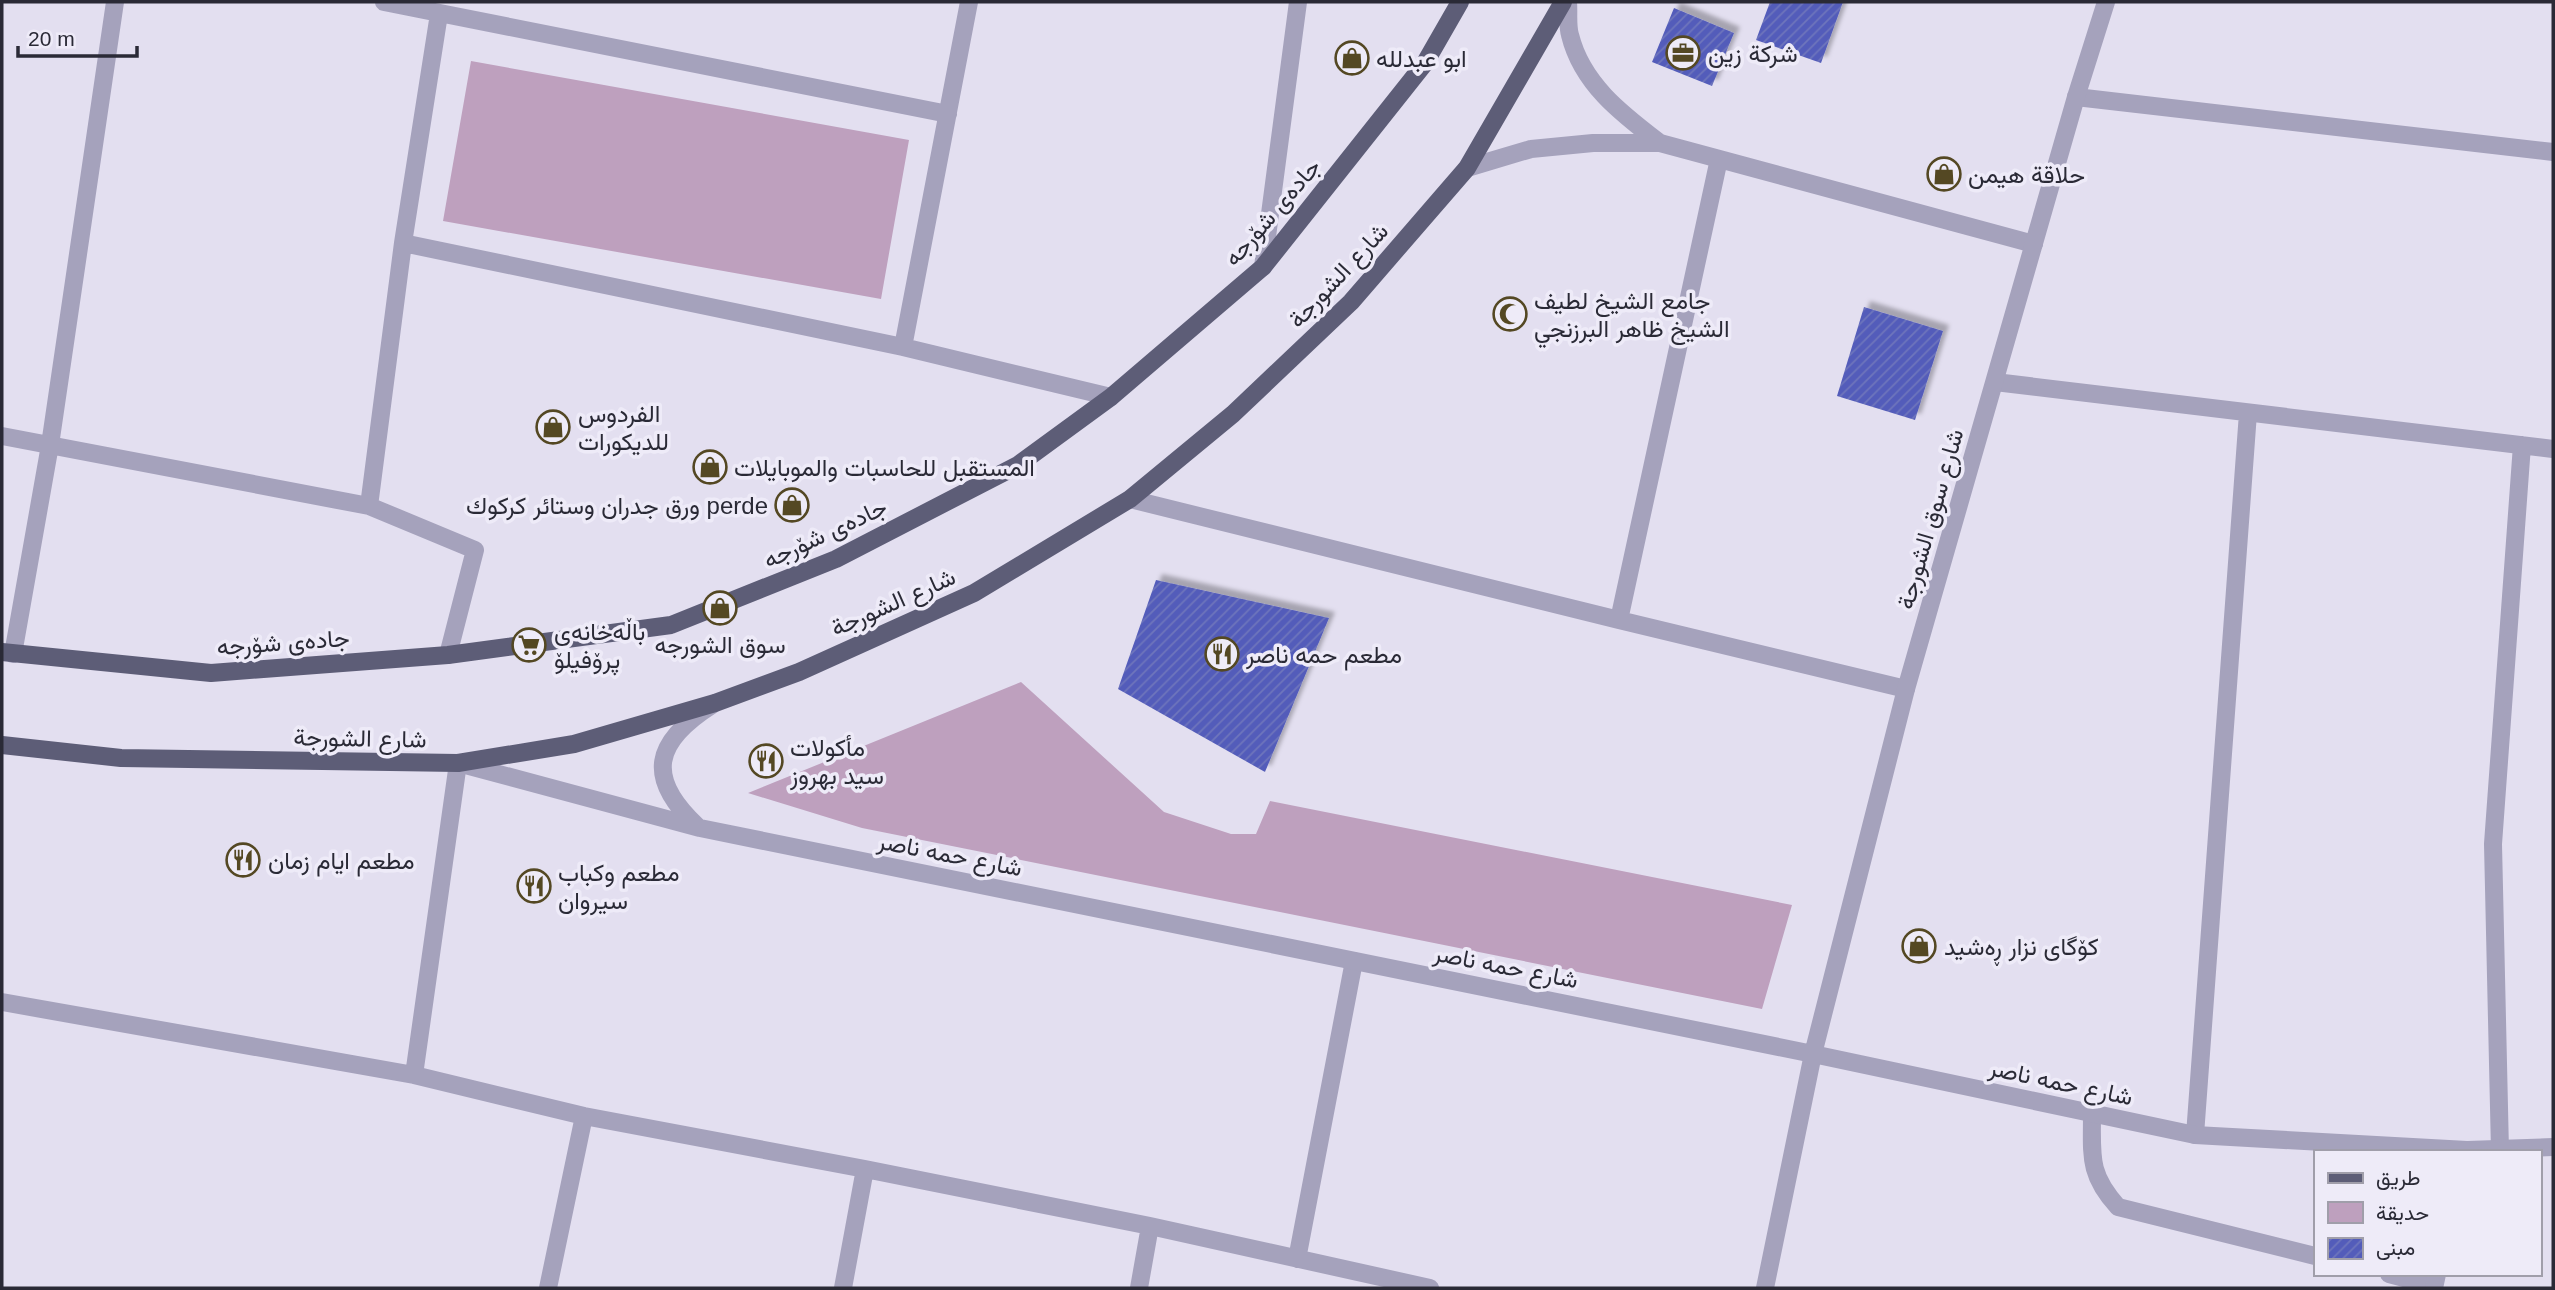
<svg xmlns="http://www.w3.org/2000/svg" width="2555" height="1290" viewBox="0 0 2555 1290" font-family="Arial,Vazirmatn,sans-serif">
<defs>
<pattern id="building-hatch" width="6" height="6" patternUnits="userSpaceOnUse" patternTransform="scale(1.75)"><rect width="6" height="6" fill="#535cba"/><path d="M-1 1l2-2M0 6l6-6M5 7l2-2" fill="none" stroke="#6e75bc"/></pattern>
<filter id="shadow"><feDropShadow dx="6" dy="-6" stdDeviation="2" flood-color="#0004"/></filter>
</defs>
<rect width="100%" height="100%" fill="#e3dff0"/>
<path fill="#bea0be" d="M471,61L909,140L881,299L443,221Z
M1021,682L1164,812L1231,834H1256L1270,801L1792,905L1762,1009L862,828L748,793Z"/>
<path fill="url(#building-hatch)" filter="url(#shadow)" d="M1770,2H1843L1821,63L1756,40Z
M1674,8L1734,33L1712,86L1652,62Z
M1864,307L1943,331L1915,420L1837,396Z
M1156,580L1329,618L1265,772L1118,689Z"/>
<g fill="none" stroke-linecap="round" stroke-linejoin="round">
<path stroke="#a5a2bc" stroke-width="18" d="M2092,1113C2092,1156 2088,1174 2118,1207L2315,1256
M2389,1274L2434,1286"/>
<path stroke="#a5a2bc" stroke-width="18" d="M384,2L948,114
M1568,2C1569,12 1567,25 1570,35C1582,84 1622,114 1660,143
M2076,97L2553,152
M1467,168L1531,149L1593,143H1660L2034,244
M403,243L903,347L1111,397
M1263,267L1298,2
M903,347L969,2
M1995,382L2553,449
M2,436L369,506L475,550L448,655
M1130,499L1619,620L1906,689
M369,506L403,243L439,14
M1619,620L1719,159
M13,654L50,445L115,2
M2,1002L414,1075L584,1116L865,1169L1150,1226L1430,1288
M414,1075L458,763
M2195,1135L2248,413
M2500,1151L2493,844L2522,445
M1297,1259L1354,961
M548,1288L584,1116
M843,1288L865,1169
M1139,1288L1150,1226
M2434,1288L2437,1274"/>
<path stroke="#a5a2bc" stroke-width="18" d="M458,763L700,828L1813,1054L2195,1135L2467,1150L2553,1147
M697,826C645,777 654,742 712,705
M1765,1288L1813,1054L1906,689L2076,97L2106,2"/>
<path stroke="#5d5d77" stroke-width="18" d="M2,652L211,673L448,655L671,625L836,559L1018,465L1111,397L1263,267L1425,63L1460,2
M2,745L121,758L458,763L574,744L715,703L799,672L974,593L1130,499L1233,414L1351,302L1467,168L1563,2"/>
</g>
<defs>
<symbol id="office-ring" viewBox="-11 -11 22 22"><circle r="9.5" fill="#eeebf8" stroke="#544823" stroke-width="1.5"/><path d="M-6-3h4V-5.5h4V-3h4V5H-6ZM-1-4.5V-3h2v-1.5ZM-6 0V1H6V0Z" fill="#544823"/></symbol>
<symbol id="shop-ring" viewBox="-11 -11 22 22"><circle r="9.5" fill="#eeebf8" stroke="#544823" stroke-width="1.5"/><path d="M-5-2.5h2.3a2.7 3.5 0 0 1 5.4 0H5L5.5 6h-11ZM-1.5-2.5h3a1.5 2.3 0 0 0-3 0Z" fill="#544823"/></symbol>
<symbol id="mosque-ring" viewBox="-11 -11 22 22"><circle r="9.5" fill="#eeebf8" stroke="#544823" stroke-width="1.5"/><path d="M3.5-4.9A6 6 0 1 0 3.5 4.9A5 5 0 1 1 3.5-4.9Z" fill="#544823"/></symbol>
<symbol id="supermarket-ring" viewBox="-11 -11 22 22"><circle r="9.5" fill="#eeebf8" stroke="#544823" stroke-width="1.5"/><path d="M-6-5.5h2.5l.6 2H6L4.5 2H-2.5L-4.4-4H-6ZM-1.5 3.2a1.3 1.3 0 1 0 .1 0ZM3 3.2a1.3 1.3 0 1 0 .1 0Z" fill="#544823"/></symbol>
<symbol id="restaurant-ring" viewBox="-11 -11 22 22"><circle r="9.5" fill="#eeebf8" stroke="#544823" stroke-width="1.5"/><path d="M-5-6h1v4h1v-4h1v4h1v-4h1v5L-1.5 .5V6h-2V.5L-5-1ZM5-6V6H3V1.5H1.5Q1.5-4 5-6Z" fill="#544823"/></symbol>
</defs>
<g fill-rule="evenodd">
<use href="#office-ring" x="1664" y="34" width="38" height="38"/>
<use href="#shop-ring" x="1333" y="39" width="38" height="38"/>
<use href="#shop-ring" x="1925" y="155" width="38" height="38"/>
<use href="#mosque-ring" x="1491" y="295" width="38" height="38"/>
<use href="#shop-ring" x="534" y="408" width="38" height="38"/>
<use href="#shop-ring" x="691" y="448" width="38" height="38"/>
<use href="#shop-ring" x="773" y="486" width="38" height="38"/>
<use href="#shop-ring" x="701" y="589" width="38" height="38"/>
<use href="#supermarket-ring" x="510" y="626" width="38" height="38"/>
<use href="#restaurant-ring" x="1203" y="635" width="38" height="38"/>
<use href="#restaurant-ring" x="747" y="742" width="38" height="38"/>
<use href="#restaurant-ring" x="224" y="841" width="38" height="38"/>
<use href="#restaurant-ring" x="515" y="867" width="38" height="38"/>
<use href="#shop-ring" x="1900" y="927" width="38" height="38"/>
</g>
<g text-anchor="middle" dominant-baseline="central" stroke-width="7" stroke-linejoin="round" paint-order="stroke">
<g font-size="24" fill="#2a2a36" stroke="#eeebf8" text-anchor="start">
<text x="1708" y="53">شركة زين</text>
<text x="1376" y="58">ابو عبدلله</text>
<text x="1968" y="174">حلاقة هيمن</text>
<text x="1534" y="300">جامع الشيخ لطيف<tspan x="1534" dy="28">الشيخ ظاهر البرزنجي</tspan></text>
<text x="578" y="413">الفردوس<tspan x="578" dy="28">للديكورات</tspan></text>
<text x="734" y="467">المستقبل للحاسبات والموبايلات</text>
<text x="768" y="505" text-anchor="end">ورق جدران وستائر كركوك perde</text>
<text x="554" y="631">باڵەخانەی<tspan x="554" dy="28">پرۆفیلۆ</tspan></text>
<text x="720" y="644" text-anchor="middle">سوق الشورجه</text>
<text x="1246" y="654">مطعم حمه ناصر</text>
<text x="790" y="747">مأكولات<tspan x="790" dy="28">سيد بهروز</tspan></text>
<text x="268" y="860">مطعم ايام زمان</text>
<text x="558" y="872">مطعم وكباب<tspan x="558" dy="28">سيروان</tspan></text>
<text x="1944" y="946">کۆگای نزار ڕەشید</text>
</g>
<g font-size="24" fill="#2a2a36" stroke="#eeebf8">
<text transform="translate(1272 212) rotate(-49)">جادەی شۆرجە</text>
<text transform="translate(1338 275) rotate(-47)">شارع الشورجة</text>
<text transform="translate(1930 519) rotate(-74)">شارع سوق الشورجة</text>
<text transform="translate(825 533) rotate(-25)">جادەی شۆرجە</text>
<text transform="translate(893 602) rotate(-24)">شارع الشورجة</text>
<text transform="translate(283 642) rotate(-4)">جادەی شۆرجە</text>
<text transform="translate(360 738) rotate(1)">شارع الشورجة</text>
<text transform="translate(950 854) rotate(11)">شارع حمه ناصر</text>
<text transform="translate(1506 966) rotate(11)">شارع حمه ناصر</text>
<text transform="translate(2061 1082) rotate(12)">شارع حمه ناصر</text>
</g>
</g>
<rect width="2555" height="1290" fill="none" stroke="#2a2a36" stroke-width="7"/>
<rect x="2314" y="1150" width="228" height="126" fill="#eeebf8" stroke="#a09eaa" stroke-width="2"/>
<rect x="2328" y="1173" width="35" height="10" fill="#5d5d77" stroke="#a09eaa" stroke-width="2"/>
<text x="2376" y="1185" font-size="21" fill="#2a2a36">طريق</text>
<rect x="2328" y="1202" width="35" height="21" fill="#bea0be" stroke="#a09eaa" stroke-width="2"/>
<text x="2376" y="1220" font-size="21" fill="#2a2a36">حديقة</text>
<rect x="2328" y="1238" width="35" height="21" fill="url(#building-hatch)" stroke="#a09eaa" stroke-width="2"/>
<text x="2376" y="1255" font-size="21" fill="#2a2a36">مبنى</text>
<path d="M18 46v10h119v-10" fill="none" stroke="#2a2a36" stroke-width="3.5"/>
<text x="28" y="46" font-size="21" fill="#2a2a36" stroke="#eeebf8" stroke-width="5" paint-order="stroke">20 m</text>
</svg>
